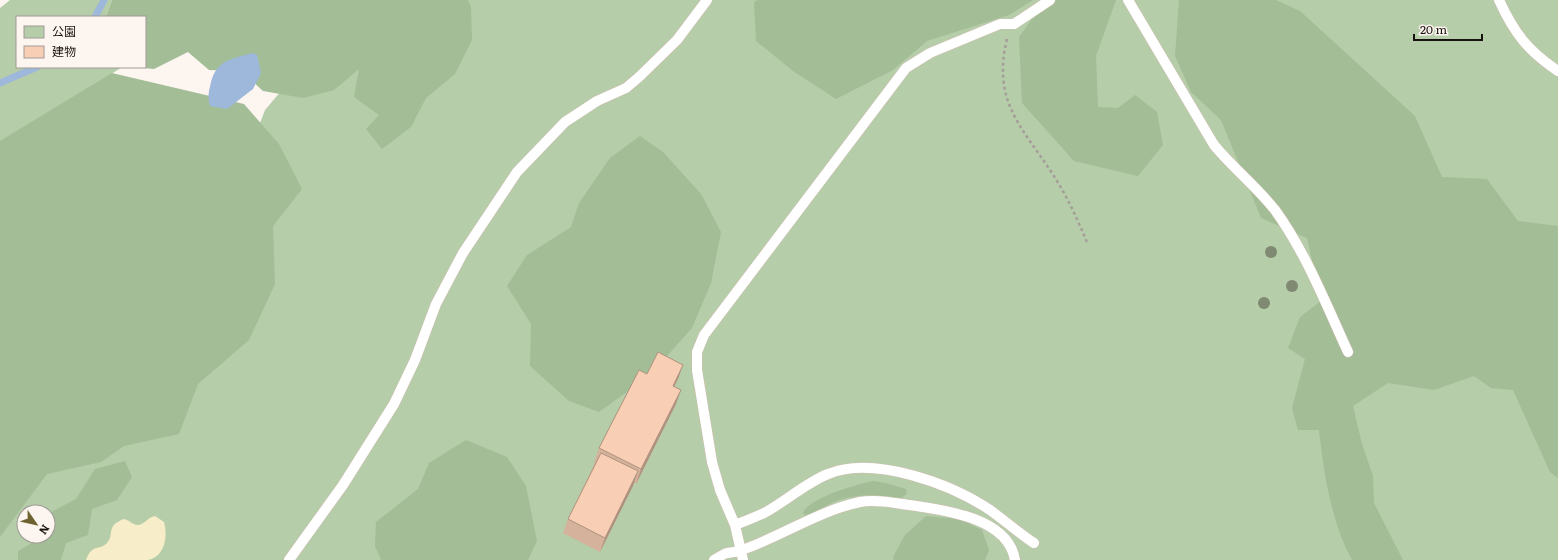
<svg xmlns="http://www.w3.org/2000/svg" width="1558" height="560" viewBox="0 0 1558 560" font-family="Literata,'Noto Sans JP',serif">
<rect width="100%" height="100%" fill="#fdf5f0"/>
<path fill="#b5cda9" fill-rule="evenodd" d="M10,0H112L106,17H17V67H122L0,147V8Z
M417,0H1558V560H0V504L247,157L265,110L298,71ZM24,512H48V536H24Z"/>
<path fill="#a3bd97" d="M112,0H468L471,7L472,40L455,74L426,98L411,127L382,149L366,129L379,115L354,97L359,69L334,90L303,98L263,91L241,71L209,70L188,52L154,69L134,67H145V17H106Z
M758,0H1033L1009,15L927,41L893,70L836,99L793,71L756,41L754,2Z
M1046,0H1116L1096,56L1098,107L1118,108L1135,95L1157,112L1163,145L1138,176L1074,161L1022,103L1019,37Z
M1179,0H1276L1300,11L1415,116L1442,177L1487,179L1518,221L1558,226V478L1550,472L1513,390L1491,388L1474,376L1434,390L1388,383L1353,406L1362,444L1373,476L1374,503L1403,560H1352C1331,521 1324,474 1319,430H1298L1292,408L1305,359L1288,348L1300,317L1321,301L1307,238L1261,218L1221,120L1191,92L1175,56Z
M112,73L244,104L279,144L302,189L273,226L275,284L249,340L198,384L179,434L124,446L101,462L47,474L0,537V141Z
M640,136L663,152L701,194L721,232L711,283L692,328L649,376L599,412L569,401L530,366L531,324L507,286L527,255L571,227L579,203L610,158Z
M466,440L507,457L526,486L537,541L528,560H381L375,546L376,522L418,489L429,463Z
M125,461L132,477L117,500L92,509L88,535L66,543L61,560H18V551L44,536H48L49,513L76,499L95,469Z
M873,481L886,483L906,489L907,494L901,498C877,495 856,493 834,502C824,506 816,513 805,515L803,513C808,498 858,484 873,481Z
M926,516L959,519L982,530L989,550L985,560H894L893,557L905,535Z"/>
<path fill="#f7edc8" d="M155,516L164,522C168,536 165,557 148,560C133,560 102,560 86,560C92,543 100,551 107,543C115,534 105,526 124,519C129,520 132,524 137,525C143,526 148,517 155,516Z"/>
<path fill="#9eb8dc" d="M252,53L257,55L261,73L253,89L227,109L210,106C208,100 208,93 210,87C215,60 229,60 252,53Z"/>
<g fill="none" stroke-linecap="round" stroke-linejoin="round">
<path stroke="#9eb8dc" stroke-width="7" d="M95,17L104,0
M0,83L37,67"/>
<defs>
<path id="service" d="M1128,0L1214,145C1233,168 1257,187 1275,210C1306,253 1326,304 1348,352
M1499,0C1514,33 1528,51 1558,71
M735,525C745,521 756,517 766,512C787,500 806,483 828,474C874,455 951,484 990,510C1005,521 1019,533 1034,543
M289,560L343,485L394,404L415,360L436,304L463,253L517,172L565,122L597,101L626,88L639,77L677,40L707,0
M714,560C718,558 723,554 727,553C732,552 738,552 742,550C782,536 818,511 860,502C876,499 893,503 909,505C943,510 1008,517 1015,560
M743,560L735,525L720,490L712,462L697,370V352L704,335L906,68L930,53L1000,24H1014L1050,0"/>
</defs>
<use href="#service" stroke="#d1bfb3" stroke-width="11"/>
<path stroke="#a59d99" stroke-width="2.5" stroke-dasharray="3 3" stroke-linecap="butt" d="M1007,39C992,101 1021,126 1052,173C1067,196 1078,220 1088,245"/>
<use href="#service" stroke="#fff" stroke-width="10"/>
</g>
<g fill="#808971">
<circle cx="1271" cy="252" r="6"/>
<circle cx="1292" cy="286" r="6"/>
<circle cx="1264" cy="303" r="6"/>
</g>
<path fill="#d5b29b" d="M678,379L674,387L676,404L636,484L634,483L600,552L563,533L568,519L595,463H594L599,448Z"/>
<path fill="#ae917e" d="M683,365L678,379L667,400L673,386Z
M681,390L676,404L636,484L641,469Z
M638,471L633,486L600,552L605,538Z"/>
<path fill="#f8cfb4" stroke="#ae917e" d="M658,352L683,365L673,386L681,390L641,469L599,448L639,370L647,374Z
M601,453L638,471L605,538L568,519Z"/>
<rect x="16" y="16" width="130" height="52" fill="#fdf5f0" stroke="#a19a96"/>
<rect x="24" y="26" width="20" height="12" fill="#b5cda9" stroke="#a19a96"/>
<text x="52" y="36" font-size="12" fill="#18120e">公園</text>
<rect x="24" y="46" width="20" height="12" fill="#f8cfb4" stroke="#a19a96"/>
<text x="52" y="56" font-size="12" fill="#18120e">建物</text>
<g transform="translate(36 524) rotate(124)"><circle r="19" fill="#fdf5f0" stroke="#a19a96"/>
<path d="M0-3L7 15L0 10L-7 15Z" fill="#6e6330"/>
<text y="-6" font-size="11" font-weight="bold" text-anchor="middle" fill="#18120e">N</text>
</g>
<path d="M1414 34v6h68v-6" fill="none" stroke="#18120e" stroke-width="2"/>
<text x="1420" y="34" font-size="12" fill="#18120e" stroke="#fdf5f0" stroke-width="3" paint-order="stroke">20 m</text>
</svg>
